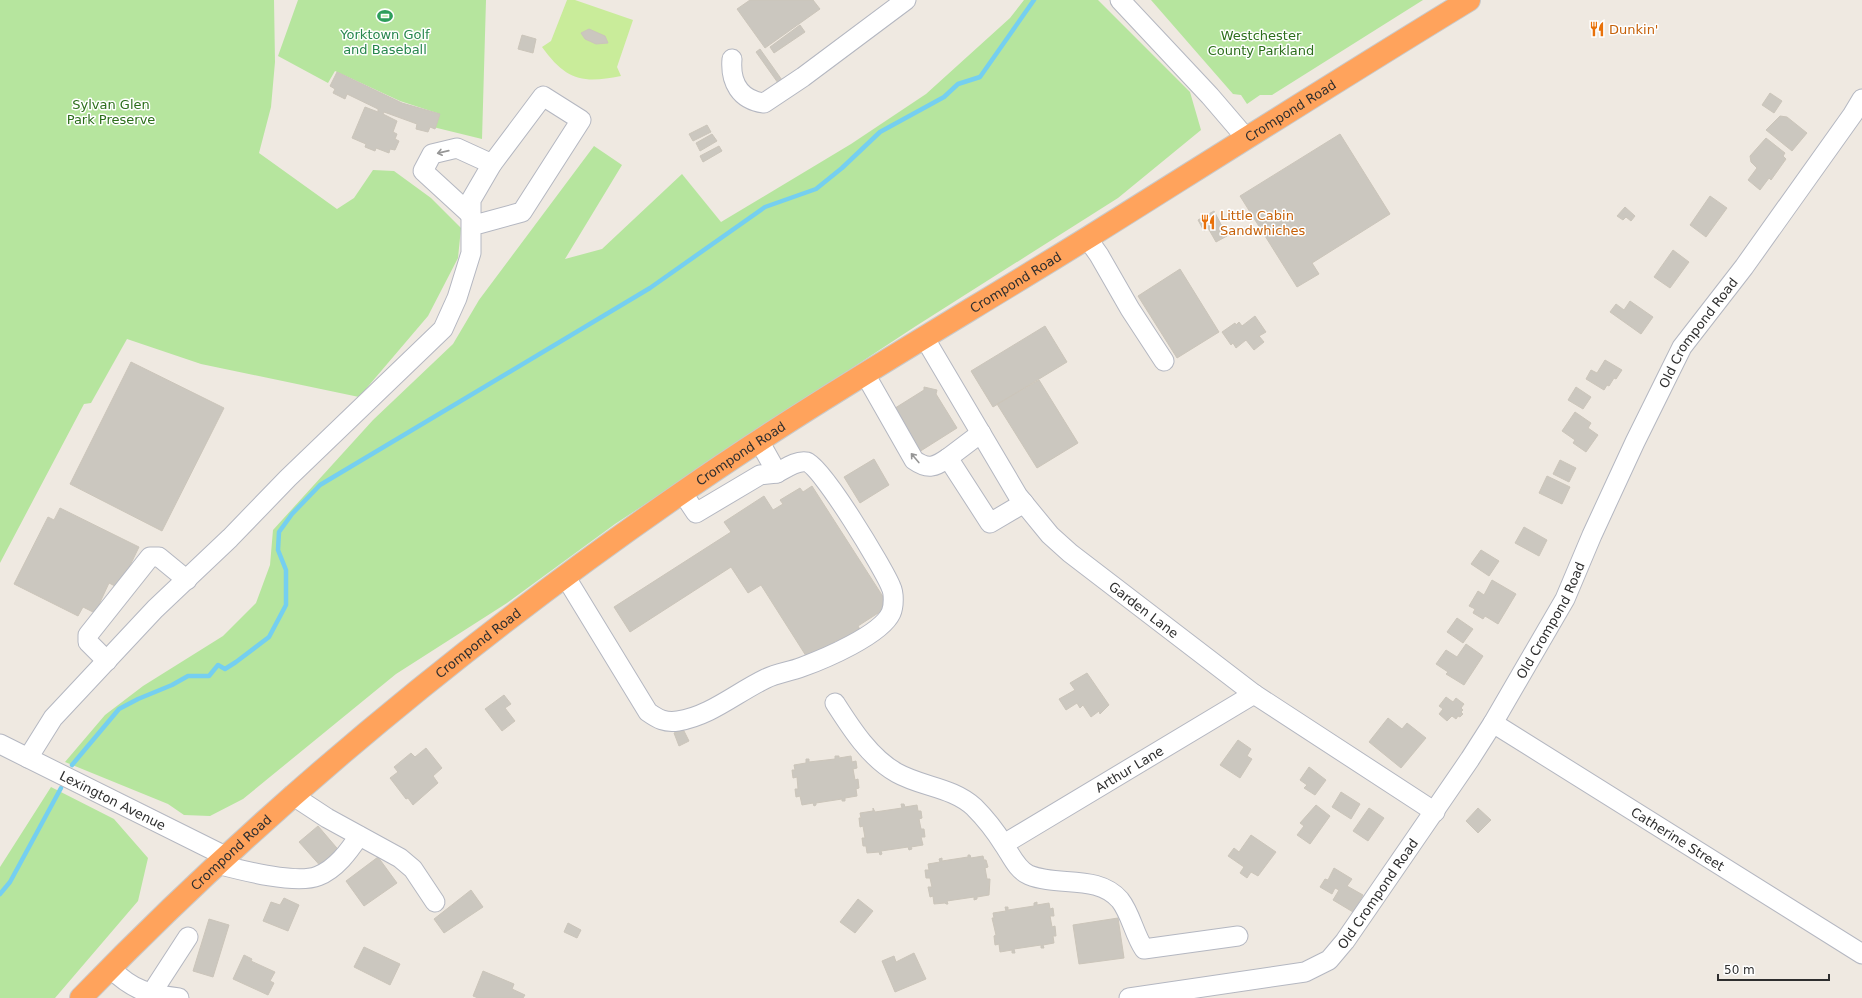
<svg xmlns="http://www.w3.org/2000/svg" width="1862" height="998" viewBox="0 0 1862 998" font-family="'DejaVu Sans',sans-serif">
<rect width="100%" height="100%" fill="#efe9e1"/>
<path fill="#b6e59e" d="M0,0H274L275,62L271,107L259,153L337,209L354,198L373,170L394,171L431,198L461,228L458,258L428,316L359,397L201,364L127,339L91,403L84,404L0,563Z
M298,0H486L482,139L433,127L437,113L400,101L335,71L328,83L278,56Z
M1024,0H1098L1190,92L1201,130L1118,198L916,326L615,524L507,603L396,674L243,799L210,816L184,815L168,804L65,762L105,715L143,686L223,636L256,603L270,565L273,530L373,420L453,344L479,300L594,146L622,165L565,259L602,249L682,174L721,222L851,144L926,94L1010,18Z
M1151,0H1423L1272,95H1260L1247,104L1241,95L1233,94Z
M51,787L114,819L148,858L138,901L55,998H0V867Z"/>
<path fill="#c9ec9a" d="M567,0H575L633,20L617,67L621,76C582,84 566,80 542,47L551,41Z"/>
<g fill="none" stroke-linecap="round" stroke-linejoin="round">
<path stroke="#75cff0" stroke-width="4.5" d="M72,765L119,709L138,699L172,685L188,676H209L218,665L225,669L236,662L269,637L286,605V570L278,550L279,532L292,514L320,485L650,288L765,207L816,189L842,168L880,132L944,97L958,84L980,77L1034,0
M0,894L10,882L61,788"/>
</g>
<path fill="#cbc7bf" stroke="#cbc5ba" d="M750,0H813L820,9L765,48L737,9Z
M800,25L805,32L774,53L770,47Z
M589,29L605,36L608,43L596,44L585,39L581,33Z
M522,35L536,39L533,53L518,49Z
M760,49L782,80L778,83L756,52Z
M337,72L402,103L440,114L435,129L430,127L428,132L416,129L417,124L384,112L383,114L397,121L393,132L397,134L395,139L399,141L395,150L390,149L389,153L376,148L375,151L365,147L366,144L352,138L365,107L378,112V109L347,94L345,99L333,93L335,89L330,86Z
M1770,93L1782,101L1774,113L1762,105Z
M1780,116L1787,117L1807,133L1792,151L1766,130Z
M707,125L711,132L693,141L689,134Z
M712,134L717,141L700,151L696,143Z
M1340,134L1390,214L1312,263L1319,274L1297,287L1240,196Z
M1766,138L1785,153L1783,156L1786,159L1771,180L1769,178L1760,190L1748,180L1757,168L1751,162L1750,156Z
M719,146L722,151L703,162L700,156Z
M1710,196L1727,208L1706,237L1690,225Z
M1625,207L1635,216L1631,221L1626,217L1623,220L1617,216Z
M1214,211L1227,236L1216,242L1208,228L1204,231L1198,220Z
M1673,250L1689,262L1670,288L1654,277Z
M1180,269L1219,332L1177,358L1138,296Z
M1630,301L1653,317L1641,334L1610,312L1616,304L1624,310Z
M1255,316L1266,332L1259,336L1264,342L1254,350L1246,340L1236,348L1233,343L1231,345L1222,332L1235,323L1236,325L1239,322L1242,326Z
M1045,326L1067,362L993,407L971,371Z
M1605,360L1622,370L1616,379L1614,378L1609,386L1607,385L1604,390L1586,379L1591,370L1597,373Z
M131,362L224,408L162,531L70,484Z
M1039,380L1078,443L1037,468L997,404Z
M924,387L937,390L936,394L957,428L919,452L892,410L924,390Z
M1576,387L1591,397L1583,409L1568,400Z
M1575,412L1591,423L1588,428L1598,435L1586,452L1573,443L1575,440L1562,431Z
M874,459L889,485L860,503L844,477Z
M1560,460L1576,468L1569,482L1553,474Z
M1547,476L1570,487L1562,504L1539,493Z
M812,486L889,606L858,626L863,635L842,648L837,640L808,659L761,585L748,593L731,567L630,632L614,607L731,532L724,522L764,496L773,510L783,504L780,500L800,488L803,492Z
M60,508L139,547L119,588L109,583L95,613L83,607L78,616L14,584L48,517L54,520Z
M1524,527L1547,540L1539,556L1515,543Z
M1481,550L1499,561L1489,576L1471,564Z
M1492,580L1516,594L1498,624L1485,616L1483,619L1473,613L1475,609L1469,606L1478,591L1484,595Z
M1457,618L1473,629L1463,643L1447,632Z
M1466,644L1483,656L1464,685L1446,674L1448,672L1436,664L1446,650L1457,657Z
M1087,673L1109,705L1100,714L1099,711L1091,717L1083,705L1080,708L1077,703L1066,710L1059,699L1075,690L1070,683Z
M504,695L511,704L505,708L515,721L502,731L485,709Z
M1446,697L1453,702L1456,698L1464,704L1461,708L1463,710L1461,712L1463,714L1460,717L1458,716L1456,719L1452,716L1447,721L1439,714L1443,709L1439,706Z
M1388,718L1402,729L1407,723L1426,738L1401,768L1369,742Z
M683,729L689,741L679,746L674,733Z
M1238,740L1251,749L1247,756L1252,759L1240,778L1220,765Z
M426,748L442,768L433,776L438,783L413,805L408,798L406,799L390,778L398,772L394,767L411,753L415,757Z
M835,756H839V758L851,756L852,762L856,761L857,768L853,769L855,780L858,779L859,788L856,789L857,796L845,798V801H842V799L816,803V805L814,806L813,803L802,805L800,796L796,797L795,789H798L797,777L793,778L792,770H795L794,765L806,763V759H809V762L835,759Z
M1309,767L1326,780L1315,795L1304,788L1307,785L1300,780Z
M1341,792L1360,804L1351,819L1332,807Z
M901,804H904L905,807L917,805L918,811H921L922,818L919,819L921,829H924L925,837H921L923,845L911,847L912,849L909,850L908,847L881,851L882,854L880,855L879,852L867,853L866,846H863L862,838H865L863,826L860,827L859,818H861L860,813L873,811V808L875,812L902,808Z
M1316,805L1330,816L1310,844L1297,835L1304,826L1300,823Z
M1369,808L1384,818L1368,841L1353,831Z
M1478,808L1491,820L1478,833L1466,821Z
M318,826L342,854L324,870L299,842Z
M1251,835L1276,852L1258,876L1251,872L1247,878L1240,873L1244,867L1228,856L1234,848L1239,852Z
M968,855H970L971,858L983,856L984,860H986L988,867L985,868L987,879H990L989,895L977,897V899L974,900V897L947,901L948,904H946L945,903L934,904L933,896L930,897L928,887H932L930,878H926L925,870H929L928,864L940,862L939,859L942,858V861L968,857Z
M378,857L397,883L364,906L346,881Z
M1334,868L1352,879L1347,886L1363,895L1353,912L1333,900L1339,890L1335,888L1332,894L1320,887L1325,879L1328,880Z
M471,890L483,907L444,933L434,919Z
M284,898L299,905L288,931L263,921L271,902L280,905Z
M858,899L873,911L855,933L840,922Z
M1037,902V905L1049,903L1050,909L1053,908L1054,916H1050L1052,927L1055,926L1056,936H1053L1054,943L1043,945L1044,948H1041V945L1014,949L1015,953H1012V950L1000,952L999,944L995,945L994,936L996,935L992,918H994L993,913L1006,911L1005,907H1008V910L1034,906V903Z
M1118,918L1124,958L1079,964L1073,925Z
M209,919L229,925L213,977L193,971Z
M568,923L581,930L577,938L564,932Z
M364,947L400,964L390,985L354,967Z
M914,953L926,979L895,992L882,961L894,956L896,962Z
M244,955L252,959L251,961L275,972L270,981L274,983L268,995L233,979Z
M483,971L514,984L512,989L525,995L523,998H478L473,996Z"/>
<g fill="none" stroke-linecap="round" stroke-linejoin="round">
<defs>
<g id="minor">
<path d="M1120,0L1210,96L1246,138"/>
<path d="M732,59C730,82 740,100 764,103L803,77L906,0"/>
<path d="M471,215L423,171L432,154L457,148L492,164"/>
<path d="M1087,238L1099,255L1130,309L1164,361"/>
<path id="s1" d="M924,337L1018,496L1050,535L1070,553L1254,694L1435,812"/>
<path d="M865,374L914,460C928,470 935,467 948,458"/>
<path d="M981,433L948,458L990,523L1024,503"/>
<path d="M682,492L696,513L760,475L777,473"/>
<path d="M565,576L648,712C658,719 665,723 678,721C710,716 736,693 765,679C777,673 789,672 802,667C824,659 881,635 891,613C894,606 894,593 891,587C884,569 821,465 807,462C797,460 786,468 777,473L759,441"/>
<path d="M107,661L88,642V635L150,557H159L187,580"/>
<path d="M835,703C851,728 870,758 897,773C922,787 952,787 974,807C985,818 996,832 1004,845C1011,855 1017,870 1029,875C1058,887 1098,874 1120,900C1131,914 1134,934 1144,949L1238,936"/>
<path id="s2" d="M1493,723L1862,954"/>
<path id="s3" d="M0,744L225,856"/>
<path d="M28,758L53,718L155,609L230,538L288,478L443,329L457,298L471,253V200L492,164L543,96L581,120L522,212L471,226"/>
<path d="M292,795L327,818L400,858L413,869L435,902"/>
<path id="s4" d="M1004,844L1254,694"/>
<path d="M217,864C240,870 296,885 318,876C336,869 349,851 359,836"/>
<path d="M110,968C134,991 148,994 179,998"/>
<path d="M151,998V994L188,937"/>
<path id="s5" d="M1129,998L1305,972L1329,960L1345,941L1470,759L1493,723L1565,599L1592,535L1635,442L1682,347L1744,267L1853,114L1862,99"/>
</g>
<g id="highway">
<path id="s6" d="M81,998C263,810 465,643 680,494C812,402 952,322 1089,237C1215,158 1341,78 1469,0"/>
</g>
</defs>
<use href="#minor" stroke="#b4b7c1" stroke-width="21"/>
<use href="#highway" stroke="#c9c9c9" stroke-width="24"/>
<use href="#minor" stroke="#fff" stroke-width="19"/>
<use href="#highway" stroke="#ffa35c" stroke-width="22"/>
</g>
<defs><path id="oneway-shaft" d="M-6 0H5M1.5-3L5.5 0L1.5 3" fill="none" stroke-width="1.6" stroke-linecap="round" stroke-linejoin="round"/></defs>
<g stroke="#969696">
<use href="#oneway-shaft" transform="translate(443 152) rotate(167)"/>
<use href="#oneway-shaft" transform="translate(915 458) rotate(-130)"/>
</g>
<defs>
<symbol id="stadium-bare" viewBox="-9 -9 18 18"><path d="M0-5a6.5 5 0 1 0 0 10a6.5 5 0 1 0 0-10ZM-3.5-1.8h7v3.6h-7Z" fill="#2e9e5b" stroke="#fff" stroke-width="2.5" paint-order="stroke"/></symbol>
<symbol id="restaurant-bare" viewBox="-9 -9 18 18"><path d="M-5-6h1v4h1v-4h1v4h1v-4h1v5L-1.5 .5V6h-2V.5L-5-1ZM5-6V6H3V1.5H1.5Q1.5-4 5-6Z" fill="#e8710a" stroke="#fff" stroke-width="2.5" paint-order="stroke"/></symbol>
</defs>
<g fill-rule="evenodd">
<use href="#stadium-bare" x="374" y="5" width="22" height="22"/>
<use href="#restaurant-bare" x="1586" y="18" width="22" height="22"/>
<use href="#restaurant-bare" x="1197" y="211" width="22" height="22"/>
</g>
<g text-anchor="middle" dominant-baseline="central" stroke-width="3" stroke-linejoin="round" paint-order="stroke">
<g font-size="13" fill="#c56008" stroke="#fff" text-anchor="start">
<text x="1609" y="29">Dunkin'</text>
<text x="1220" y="215">Little Cabin<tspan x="1220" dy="15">Sandwhiches</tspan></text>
</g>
<g font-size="13" fill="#27864d" stroke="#fff">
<text x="385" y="34">Yorktown Golf<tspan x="385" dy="15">and Baseball</tspan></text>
</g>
<g font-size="13" fill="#2c6e1b" stroke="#fff">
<text x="1261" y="35">Westchester<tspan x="1261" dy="15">County Parkland</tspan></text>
<text x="111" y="104">Sylvan Glen<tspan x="111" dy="15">Park Preserve</tspan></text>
</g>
<g font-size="13" fill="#2e2e2e" stroke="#fff">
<text stroke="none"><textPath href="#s6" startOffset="1505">Crompond Road</textPath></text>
<text stroke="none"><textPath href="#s6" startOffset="1181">Crompond Road</textPath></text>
<text stroke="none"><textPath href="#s5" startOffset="935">Old Crompond Road</textPath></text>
<text stroke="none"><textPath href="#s6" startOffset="857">Crompond Road</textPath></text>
<text stroke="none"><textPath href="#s1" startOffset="355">Garden Lane</textPath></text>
<text stroke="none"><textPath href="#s5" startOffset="611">Old Crompond Road</textPath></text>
<text stroke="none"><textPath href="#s6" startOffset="533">Crompond Road</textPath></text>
<text stroke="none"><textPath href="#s4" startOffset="146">Arthur Lane</textPath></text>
<text stroke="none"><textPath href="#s3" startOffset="126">Lexington Avenue</textPath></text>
<text stroke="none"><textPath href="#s2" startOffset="218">Catherine Street</textPath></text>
<text stroke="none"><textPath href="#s6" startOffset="209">Crompond Road</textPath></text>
<text stroke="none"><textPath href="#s5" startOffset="287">Old Crompond Road</textPath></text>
</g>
</g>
<path d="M1718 974v6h111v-6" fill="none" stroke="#2e2e2e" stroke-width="2"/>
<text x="1724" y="974" font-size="12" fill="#2e2e2e" stroke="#ffffff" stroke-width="3" paint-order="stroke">50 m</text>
</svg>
